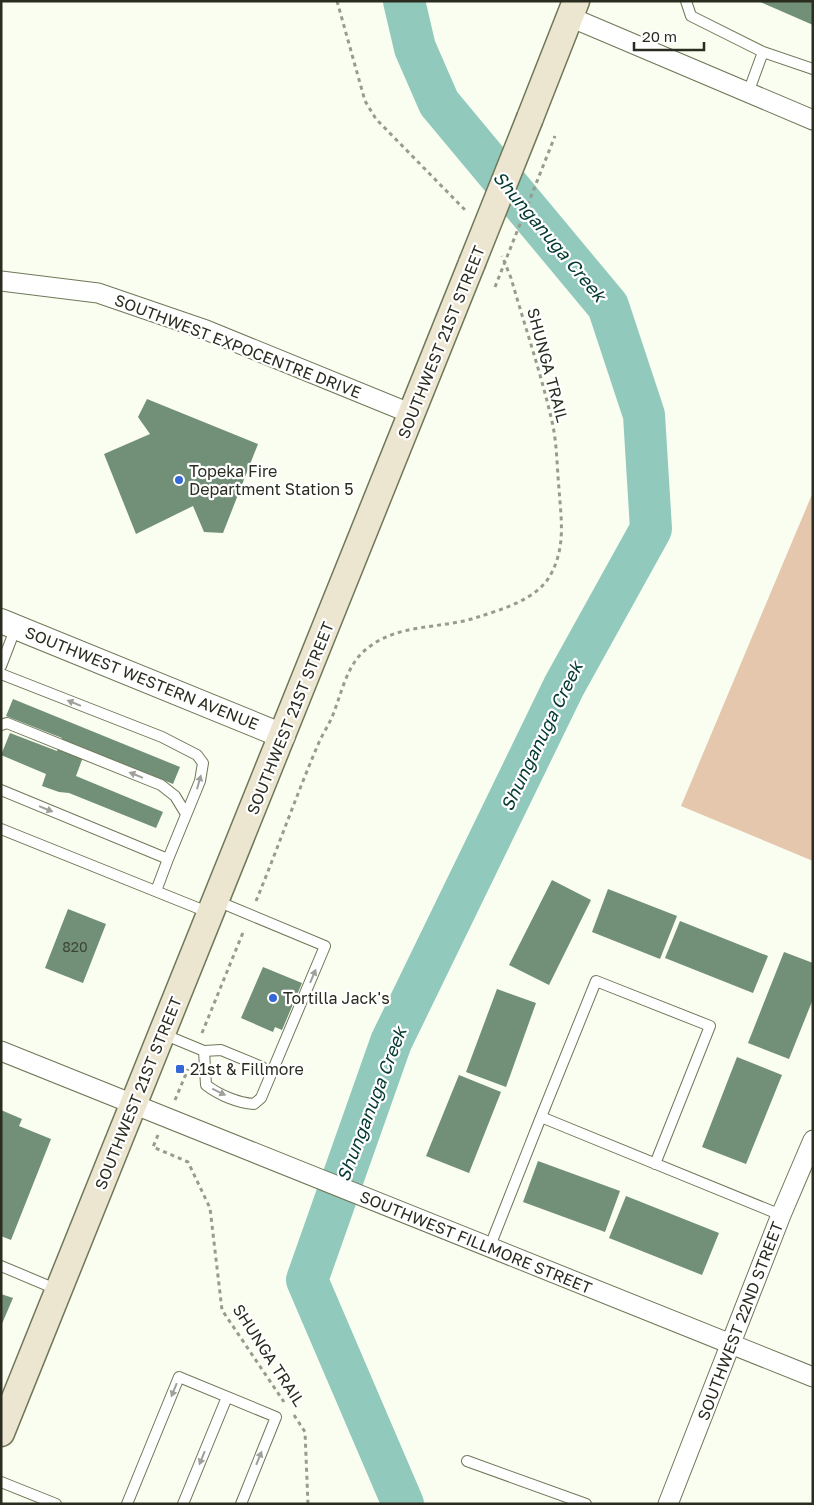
<svg xmlns="http://www.w3.org/2000/svg" width="814" height="1505" viewBox="0 0 814 1505" font-family="'Golos Text',sans-serif">
<rect width="100%" height="100%" fill="#f9fef0"/>
<path fill="#e4c7ad" d="M813,492V861L681,806Z"/>
<g fill="none" stroke-linecap="round" stroke-linejoin="round">
<path stroke="#91c9bc" stroke-width="42" d="M403,1504L307,1280L391,1042L564,686L651,529L644,415L608,306L439,103L415,48L404,1"/>
</g>
<path fill="#728f77" d="M758,1H813V25Z
M147,399L258,444L223,533L204,532L193,506L136,534L104,454L150,434L138,417Z
M13,699L180,767L173,784L86,749L76,776L163,812L156,828L69,793L59,792L42,786L46,774L1,755L10,733L57,751L62,738L6,716Z
M552,880L591,900L549,985L509,965Z
M608,889L677,916L660,959L592,932Z
M68,909L106,924L83,983L45,968Z
M680,921L768,956L753,993L665,958Z
M784,952L813,963V999L789,1059L748,1043Z
M263,967L302,983L282,1030L275,1027L273,1032L241,1018Z
M497,989L536,1003L506,1087L466,1072Z
M737,1057L782,1075L746,1164L702,1147Z
M459,1075L501,1092L469,1173L426,1156Z
M1,1110L22,1119L19,1126L51,1139L11,1240L1,1236Z
M538,1161L620,1191L605,1232L523,1202Z
M626,1196L719,1233L702,1275L609,1238Z
M1,1294L13,1298L1,1326Z"/>
<g fill="none" stroke-linecap="round" stroke-linejoin="round">
<defs>
<path id="service" d="M686,1L691,16L763,52L748,93
M763,52L813,69
M1,666L16,627
M1,674L162,737L197,755L203,763L200,781L168,859L1,790
M1,725L7,723L161,785L175,796L186,814
M1,829L210,913
M156,891L168,859
M163,1034L204,1051L221,1050L262,1067
M204,1051L206,1085C219,1095 238,1103 254,1104L261,1098L325,946L217,901
M541,1117L596,981L710,1026L655,1164
M490,1246L541,1117L781,1215
M1,1266L58,1290
M467,1461L586,1504
M1,1482L56,1504
M127,1504L179,1377L276,1417L241,1504
M183,1504L227,1397"/>
<path id="minor" d="M570,17L813,120
M1,281L98,293L206,330L412,414
M1,1051L813,1377
M668,1504L781,1215L813,1140"/>
<path id="tertiary" d="M1,621L283,736"/>
<path id="secondary" d="M530,118L576,1
M1,1433L472,263"/>
</defs>
<use href="#service" stroke="#6f7858" stroke-width="12"/>
<use href="#minor" stroke="#6f7858" stroke-width="21"/>
<use href="#tertiary" stroke="#6f7858" stroke-width="26"/>
<use href="#secondary" stroke="#6f7858" stroke-width="29"/>
<path stroke="#989c8e" stroke-width="3" stroke-dasharray="4 4" stroke-linecap="butt" d="M337,1L365,101L376,119L467,212
M256,901C278,848 297,793 320,740C325,730 331,721 334,712C342,691 347,667 363,652C395,622 440,630 478,617C503,609 538,599 551,574C566,546 561,518 559,489C557,468 557,446 553,426C542,376 525,327 511,278L502,256
M202,1033L244,930
M175,1100L188,1069
M158,1135L153,1147L188,1162L210,1208L222,1310L284,1402
M294,1415L305,1432L308,1504"/>
<use href="#service" stroke="#fff" stroke-width="10"/>
<use href="#minor" stroke="#fff" stroke-width="19"/>
<use href="#tertiary" stroke="#fff" stroke-width="24"/>
<use href="#secondary" stroke="#ece5d0" stroke-width="26"/>
<defs>
<path id="secondary-bridge" d="M472,263L530,118"/>
</defs>
<use href="#secondary-bridge" stroke="#6f7858" stroke-width="29" stroke-linecap="butt"/>
<path stroke="#989c8e" stroke-width="3" stroke-dasharray="4 4" stroke-linecap="butt" d="M495,287L555,136"/>
<use href="#secondary-bridge" stroke="#ece5d0" stroke-width="26"/>
</g>
<defs><path id="oneway-solid" d="M-6-.8H1V-3.2L6.5 0L1 3.2V.8H-6Z" transform="scale(1.25)"/></defs>
<g fill="#9fa09a">
<use href="#oneway-solid" transform="translate(74 703) rotate(-158)"/>
<use href="#oneway-solid" transform="translate(136 775) rotate(-158)"/>
<use href="#oneway-solid" transform="translate(199 782) rotate(-74)"/>
<use href="#oneway-solid" transform="translate(46 809) rotate(22)"/>
<use href="#oneway-solid" transform="translate(313 976) rotate(-67)"/>
<use href="#oneway-solid" transform="translate(219 1092) rotate(26)"/>
<use href="#oneway-solid" transform="translate(174 1390) rotate(112)"/>
<use href="#oneway-solid" transform="translate(202 1458) rotate(112)"/>
<use href="#oneway-solid" transform="translate(259 1458) rotate(-68)"/>
</g>
<g fill="#3468d7" stroke="#fff" stroke-width="2">
<circle cx="179" cy="480" r="5"/>
<circle cx="273" cy="998" r="5"/>
<rect x="175" y="1064" width="10" height="10" rx="2.5"/>
</g>
<g text-anchor="middle" dominant-baseline="central" stroke-width="4.5" stroke-linejoin="round" paint-order="stroke">
<g font-size="14" fill="#3b4535">
<text x="75" y="946">820</text>
</g>
<g font-size="16" fill="#292c1f" stroke="#fff">
<text transform="translate(441 342) rotate(-68)">SOUTHWEST 21ST STREET</text>
<text transform="translate(238 346) rotate(21)">SOUTHWEST EXPOCENTRE DRIVE</text>
<text transform="translate(548 365) rotate(75)">SHUNGA TRAIL</text>
<text transform="translate(142 678) rotate(22)">SOUTHWEST WESTERN AVENUE</text>
<text transform="translate(290 718) rotate(-68)">SOUTHWEST 21ST STREET</text>
<text transform="translate(138 1093) rotate(-68)">SOUTHWEST 21ST STREET</text>
<text transform="translate(476 1242) rotate(22)">SOUTHWEST FILLMORE STREET</text>
<text transform="translate(740 1321) rotate(-69)">SOUTHWEST 22ND STREET</text>
<text transform="translate(269 1355) rotate(57)">SHUNGA TRAIL</text>
</g>
<g font-size="16" fill="#292c1f" stroke="#fff" text-anchor="start">
<text x="189" y="471">Topeka Fire<tspan x="189" dy="18">Department Station 5</tspan></text>
<text x="283" y="998">Tortilla Jack's</text>
<text x="190" y="1069">21st &amp; Fillmore</text>
</g>
<g font-size="18" font-style="italic" fill="#043931" stroke="#fff">
<text transform="translate(550 236) rotate(50)">Shunganuga Creek</text>
<text transform="translate(541 736) rotate(-64)">Shunganuga Creek</text>
<text transform="translate(371 1104) rotate(-69)">Shunganuga Creek</text>
</g>
</g>
<rect width="814" height="1505" fill="none" stroke="#292c1f" stroke-width="5"/>
<path d="M634 42v8h70v-8" fill="none" stroke="#292c1f" stroke-width="2.5"/>
<text x="642" y="42" font-size="15" fill="#292c1f" stroke="#ffffff" stroke-width="4" paint-order="stroke">20 m</text>
</svg>
